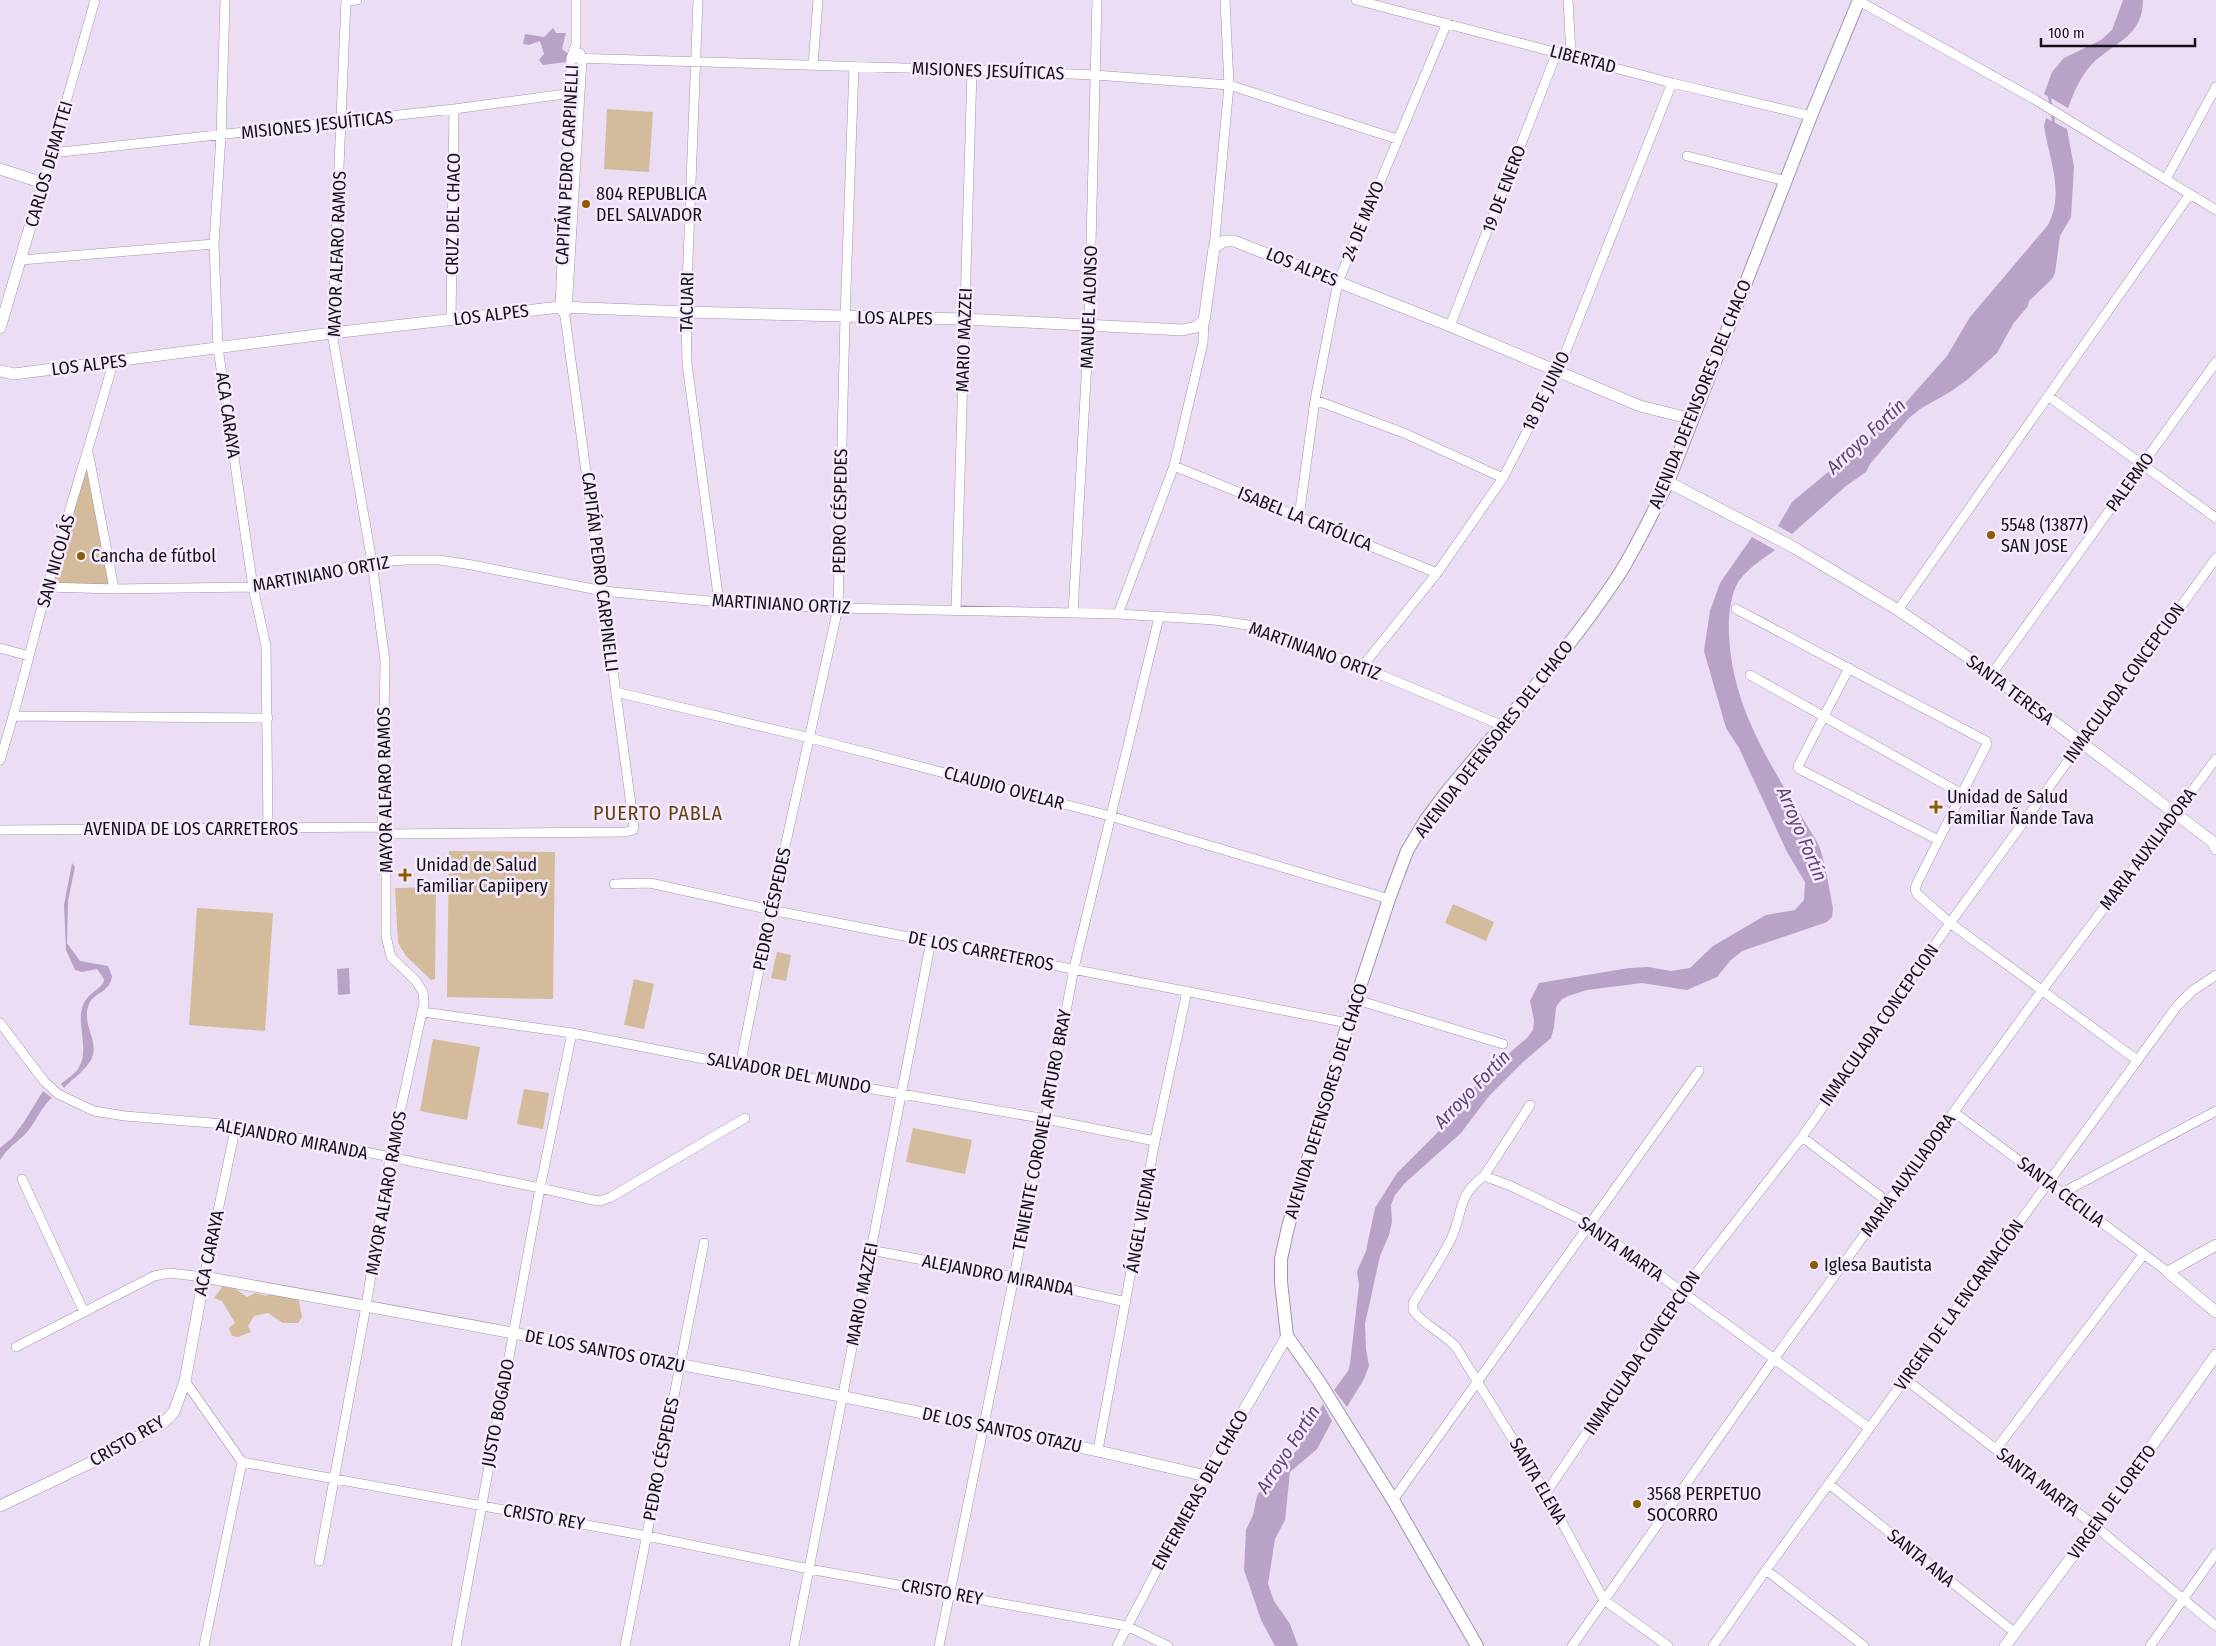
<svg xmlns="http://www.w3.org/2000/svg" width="2216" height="1646" viewBox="0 0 2216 1646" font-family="'Fira Sans Condensed',sans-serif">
<rect width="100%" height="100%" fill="#eaddf4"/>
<path fill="#d4bb9b" d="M607,109L653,112L649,172L604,169Z
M88,459L112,587L50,585Z
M449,851L555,852L553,999L447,997Z
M436,887L435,979L431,980L406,956L398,943L395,888Z
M1453,904L1494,922L1486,941L1445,923Z
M197,908L273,913L265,1031L189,1025Z
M777,952L791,955L786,981L771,978Z
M634,979L654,984L644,1029L624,1025Z
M433,1039L480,1047L467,1120L420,1111Z
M524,1089L549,1093L543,1129L517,1124Z
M913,1128L972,1140L965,1174L906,1162Z
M226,1282L247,1297L255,1293L267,1296L272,1291L280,1297L291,1292L298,1297L302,1317L298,1323H283L268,1313L254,1316L248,1326L251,1332L238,1337L232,1336L229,1328L235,1323L222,1301L214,1298Z"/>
<path fill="#b8a2c8" d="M2123,0H2143C2143,37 2114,42 2092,64C2080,77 2074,92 2068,108L2044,94L2052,72L2064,58L2101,40L2112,30Z
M553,28L556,33H566L562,49L575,59L574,61L543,65L539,60L544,54L540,41L529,45L523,44L525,34L544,37Z
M2046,118L2067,129L2074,167L2071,217L2060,236L2055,273L2052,279L2029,301L2028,306L2013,324L1997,353L1967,380L1950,392L1920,409L1909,418L1870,464L1866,472L1846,486L1792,534L1778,526L1792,502L1833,468L1855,455L1889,416L1901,408L1947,356L1970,317L2048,225C2065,193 2049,159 2044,126Z
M1752,537L1775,550C1762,560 1744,570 1736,586C1730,600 1728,619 1729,634C1732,714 1778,775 1817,842C1824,854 1830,893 1833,908L1832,917L1827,922L1742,951L1730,961L1717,977L1687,990L1642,983L1587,990L1568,996L1561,1000L1556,1007L1554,1027L1551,1038L1522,1063L1489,1096L1461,1133L1405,1183L1395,1195L1391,1205L1392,1222L1389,1235L1380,1256L1365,1324L1366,1349L1369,1366L1364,1379L1347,1407L1334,1390L1348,1371L1350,1364L1359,1285L1357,1271L1366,1251L1375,1208L1397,1173L1451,1119L1469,1093L1493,1067L1527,1038L1533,1030L1534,1020L1530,1001L1539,983L1629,968L1648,967L1671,971L1690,968L1713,946L1766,915L1795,910L1804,900L1805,882L1787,852L1739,748L1726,728L1704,651L1710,611L1720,583Z
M72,863L75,867L68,901L67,943L80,961L108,966L112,976C109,994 95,991 89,1004C80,1026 103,1043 89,1063C82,1073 72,1079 64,1088L61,1084C66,1079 74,1075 78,1069C90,1051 77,1026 82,1008C86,992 104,989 104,979L97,969L82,972L75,970L66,950L64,905Z
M349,968L350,994L338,995L337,969Z
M43,1091L52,1098C41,1107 37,1120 28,1131C19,1141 7,1148 0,1160V1148L12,1138L24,1122Z
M1323,1404L1332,1421L1317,1449L1290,1472L1285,1520L1275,1539L1268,1584L1274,1601L1290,1624L1298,1646H1275L1261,1620L1244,1570L1246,1530L1253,1515L1257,1496L1281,1462L1290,1458L1296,1451Z"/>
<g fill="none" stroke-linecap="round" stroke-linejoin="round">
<path stroke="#b8a2c8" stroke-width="3" d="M2049,94L2054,125"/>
<defs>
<path id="minor" d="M225,0L221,136L214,244L218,348L253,587L266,646L268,828
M698,0L686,312L687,364L719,602
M1356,0L1672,83L1811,116
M1568,0L1571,56
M346,1L357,0
M1859,1L2034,99L2216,210
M571,58L972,70L1095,75L1229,85L1397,139
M813,65L818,0
M52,153L454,109L580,92
M1687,156L1786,181
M2166,179L2216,87
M43,183L95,0
M1214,248L1229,85L1225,0
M21,260L214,244
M567,311L582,59L580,53
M451,319L454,109
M1450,326L1557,52
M2048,396L2216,518
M1315,400L1404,433L1503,478
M89,456L114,589
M1174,466L1437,573
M1299,517L1315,400L1338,282L1447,23
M47,587L114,589L253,587L372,562L407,560H439L472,565L603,591L719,602L838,608L1118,614L1215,620L1254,626L1362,667L1501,725
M1736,609L1986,741L1987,744L1917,883L1915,889L1917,894L1950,923L2137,1060
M956,610L972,70
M1898,610L2190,194
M1073,613L1089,325L1097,0
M1118,614L1174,466L1203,343L1204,321
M0,648L29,656
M1362,667L1437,573L1503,478L1558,371L1672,83
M1849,668L1798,766L1799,769L1938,840
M1750,675L1962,794
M1991,675L2216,362
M616,692L810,738L1110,816L1389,899
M14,716L268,718
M0,760C18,704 31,646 47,588C68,513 92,438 113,363
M0,830L382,827
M383,834L626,832L633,830L634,827L565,316L560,307L571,58L576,44V0
M614,884L650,883L771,910L1348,1023
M1357,1000L1503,1044
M423,1012L572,1033L740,1066L1046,1119L1155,1141
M0,1023L44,1081L58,1094L94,1111L125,1116L236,1125L540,1188L593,1200L600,1201L611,1197L745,1118
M740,1066L771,910L838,608L845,317L854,66
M1530,1105L1484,1176C1457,1195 1463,1214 1451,1239C1440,1261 1426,1282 1413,1303V1310C1424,1326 1444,1333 1456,1347L1546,1493L1604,1600L1668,1646
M1954,1112L2168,1272
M1802,1137L1888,1202
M1484,1176L1511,1186L1588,1223L1869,1428
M22,1179L84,1312
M2062,1193L2216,1111
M870,1250L1014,1277L1126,1302
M16,1347L154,1276L169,1273L204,1277L236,1125
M1905,1379L2095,1526L2216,1626
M185,1381L242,1462L647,1536L809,1569L1127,1626L1168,1646
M1996,1449L2144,1254
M1098,1450L1155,1141L1187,991
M1829,1484L2014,1632
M1546,1493L1682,1291L1802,1137L1950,923L2216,558
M1393,1500L1699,1071
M319,1561L366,1306L390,1158L424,1003L423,992L416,981L391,957L386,936V877L382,827L385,661L372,562L332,333L346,0
M1766,1570L1864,1646
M204,1646L242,1462
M456,1646L540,1188L572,1033
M625,1646L704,1243
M794,1646L931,941
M939,1646L1046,1119L1074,968L1159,617
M1117,1646L1206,1476
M1572,1646L1774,1359L2043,989L2216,759
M1713,1646L1766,1570L2177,1006L2192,991L2216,975
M2150,1646L2216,1553"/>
<path id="tertiary" d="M0,169L43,183L0,328
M0,371L14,374L332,333L560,307L686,312L964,319L1183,330L1196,327L1204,321L1214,248L1224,241H1234L1450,326L1640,406L1692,419
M1668,482L1793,547L1898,610L1975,662L2213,842L2216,849
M2216,1245L2168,1272L2216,1312
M0,1506L92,1462L163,1423L174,1412L185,1381L204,1277C539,1337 874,1397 1206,1476L1287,1336
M2005,1646L2095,1526L2216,1355"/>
<path id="secondary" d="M1477,1646L1393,1500L1318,1380L1287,1336L1281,1282V1259L1288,1227L1348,1023L1389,899L1407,851L1425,821L1445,794C1504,722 1569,651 1620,573C1638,544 1653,512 1668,482L1811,116L1859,0"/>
</defs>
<use href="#minor" stroke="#a195ab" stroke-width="10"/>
<use href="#tertiary" stroke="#a195ab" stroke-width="12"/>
<use href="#secondary" stroke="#a195ab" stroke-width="14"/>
<use href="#minor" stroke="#fff" stroke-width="9"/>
<use href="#tertiary" stroke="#fff" stroke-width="11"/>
<use href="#secondary" stroke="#fff" stroke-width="12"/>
</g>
<g fill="#8b5c02" stroke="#f6ebfe" stroke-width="2">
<circle cx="586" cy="204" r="5"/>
<circle cx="1991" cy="535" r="5"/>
<circle cx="81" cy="556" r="5"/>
<path d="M1933.5 799.5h5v5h5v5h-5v5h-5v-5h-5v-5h5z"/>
<path d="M402.5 867.5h5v5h5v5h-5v5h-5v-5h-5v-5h5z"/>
<circle cx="1814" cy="1265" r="5"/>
<circle cx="1637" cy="1504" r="5"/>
</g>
<g text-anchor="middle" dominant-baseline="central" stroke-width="5" stroke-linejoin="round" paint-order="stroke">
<g font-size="18" fill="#151018" stroke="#f6ebfe">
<text transform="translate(1583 59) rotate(15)">LIBERTAD</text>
<text transform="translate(988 71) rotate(2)">MISIONES JESUÍTICAS</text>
<text transform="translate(317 125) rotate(-6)">MISIONES JESUÍTICAS</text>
<text transform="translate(49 164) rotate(-74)">CARLOS DEMATTEI</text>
<text transform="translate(567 165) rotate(-87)">CAPITÁN PEDRO CARPINELLI</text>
<text transform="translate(1504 189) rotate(-69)">19 DE ENERO</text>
<text transform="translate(453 214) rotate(-89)">CRUZ DEL CHACO</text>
<text transform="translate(1363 221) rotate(-68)">24 DE MAYO</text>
<text transform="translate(337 254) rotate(-88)">MAYOR ALFARO RAMOS</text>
<text transform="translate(1302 267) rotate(22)">LOS ALPES</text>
<text transform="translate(687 302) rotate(-89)">TACUARI</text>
<text transform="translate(1089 307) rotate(-88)">MANUEL ALONSO</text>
<text transform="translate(491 315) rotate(-7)">LOS ALPES</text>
<text transform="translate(895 318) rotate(1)">LOS ALPES</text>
<text transform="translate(964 340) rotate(-88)">MARIO MAZZEI</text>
<text transform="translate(89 365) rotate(-7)">LOS ALPES</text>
<text transform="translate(1546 391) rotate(-64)">18 DE JUNIO</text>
<text transform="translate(1700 394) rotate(-68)">AVENIDA DEFENSORES DEL CHACO</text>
<text transform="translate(228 415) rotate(82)">ACA CARAYA</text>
<text transform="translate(2130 482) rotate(-54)">PALERMO</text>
<text transform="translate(840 511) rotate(-89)">PEDRO CÉSPEDES</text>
<text transform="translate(1305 519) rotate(22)">ISABEL LA CATÓLICA</text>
<text transform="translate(56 561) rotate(-74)">SAN NICOLÁS</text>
<text transform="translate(600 572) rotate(83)">CAPITÁN PEDRO CARPINELLI</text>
<text transform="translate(321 574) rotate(-10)">MARTINIANO ORTIZ</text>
<text transform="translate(781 604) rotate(3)">MARTINIANO ORTIZ</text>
<text transform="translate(1315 651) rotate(20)">MARTINIANO ORTIZ</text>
<text transform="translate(2124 683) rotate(-54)">INMACULADA CONCEPCION</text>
<text transform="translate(2010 690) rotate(37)">SANTA TERESA</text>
<text transform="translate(1494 739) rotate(-52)">AVENIDA DEFENSORES DEL CHACO</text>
<text transform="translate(1004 788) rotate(15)">CLAUDIO OVELAR</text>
<text transform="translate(385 790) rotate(-91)">MAYOR ALFARO RAMOS</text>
<text x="191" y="829">AVENIDA DE LOS CARRETEROS</text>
<text transform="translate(2148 849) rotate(-53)">MARIA AUXILIADORA</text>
<text transform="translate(772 909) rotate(-78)">PEDRO CÉSPEDES</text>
<text transform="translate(981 951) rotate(11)">DE LOS CARRETEROS</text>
<text transform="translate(1879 1025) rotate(-55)">INMACULADA CONCEPCION</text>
<text transform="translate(789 1073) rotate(10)">SALVADOR DEL MUNDO</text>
<text transform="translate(1326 1101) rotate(-73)">AVENIDA DEFENSORES DEL CHACO</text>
<text transform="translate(1042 1130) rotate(-79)">TENIENTE CORONEL ARTURO BRAY</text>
<text transform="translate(292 1139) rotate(11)">ALEJANDRO MIRANDA</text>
<text transform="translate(1908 1175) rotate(-54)">MARIA AUXILIADORA</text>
<text transform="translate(2061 1192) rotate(37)">SANTA CECILIA</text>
<text transform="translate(386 1193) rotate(-80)">MAYOR ALFARO RAMOS</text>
<text transform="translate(1141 1220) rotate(-80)">ÁNGEL VIEDMA</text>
<text transform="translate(1621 1249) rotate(35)">SANTA MARTA</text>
<text transform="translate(209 1253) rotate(-78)">ACA CARAYA</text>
<text transform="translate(998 1275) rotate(11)">ALEJANDRO MIRANDA</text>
<text transform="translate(862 1294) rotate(-79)">MARIO MAZZEI</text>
<text transform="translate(1959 1305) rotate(-54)">VIRGEN DE LA ENCARNACIÓN</text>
<text transform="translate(605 1351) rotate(11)">DE LOS SANTOS OTAZU</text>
<text transform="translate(1642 1353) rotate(-56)">INMACULADA CONCEPCION</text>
<text transform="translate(498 1413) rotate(-79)">JUSTO BOGADO</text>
<text transform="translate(1002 1430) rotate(12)">DE LOS SANTOS OTAZU</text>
<text transform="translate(127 1441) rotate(-30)">CRISTO REY</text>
<text transform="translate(661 1459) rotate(-79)">PEDRO CÉSPEDES</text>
<text transform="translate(1538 1481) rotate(60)">SANTA ELENA</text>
<text transform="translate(2038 1482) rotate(38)">SANTA MARTA</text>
<text transform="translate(1200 1490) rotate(-61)">ENFERMERAS DEL CHACO</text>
<text transform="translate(2112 1502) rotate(-54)">VIRGEN DE LORETO</text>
<text transform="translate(544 1517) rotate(10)">CRISTO REY</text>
<text transform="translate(1921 1558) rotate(39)">SANTA ANA</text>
<text transform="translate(942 1592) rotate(10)">CRISTO REY</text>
</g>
<g font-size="18" fill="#151018" stroke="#f6ebfe" text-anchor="start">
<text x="596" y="194">804 REPUBLICA<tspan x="596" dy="21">DEL SALVADOR</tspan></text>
<text x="2001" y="525">5548 (13877)<tspan x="2001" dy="21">SAN JOSE</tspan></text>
<text x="91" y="556">Cancha de fútbol</text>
<text x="1947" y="797">Unidad de Salud<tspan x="1947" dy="21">Familiar Ñande Tava</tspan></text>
<text x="416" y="865">Unidad de Salud<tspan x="416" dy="21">Familiar Capiipery</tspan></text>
<text x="1824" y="1265">Iglesa Bautista</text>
<text x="1647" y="1494">3568 PERPETUO<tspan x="1647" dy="21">SOCORRO</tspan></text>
</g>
<g font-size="19" font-style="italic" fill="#624376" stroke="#f6ebfe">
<text transform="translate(1866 436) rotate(-43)">Arroyo Fortín</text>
<text transform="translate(1802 834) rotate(67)">Arroyo Fortín</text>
<text transform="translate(1472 1089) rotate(-46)">Arroyo Fortín</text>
<text transform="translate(1288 1449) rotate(-57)">Arroyo Fortín</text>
</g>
<g font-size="20" letter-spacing="1" fill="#64430d" stroke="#f6ebfe">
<text x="658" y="813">PUERTO PABLA</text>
</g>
</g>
<path d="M2041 38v8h154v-8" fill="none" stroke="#151018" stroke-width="2.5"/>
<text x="2048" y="38" font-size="15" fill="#151018" stroke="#f6ebfe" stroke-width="4" paint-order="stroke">100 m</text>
</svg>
